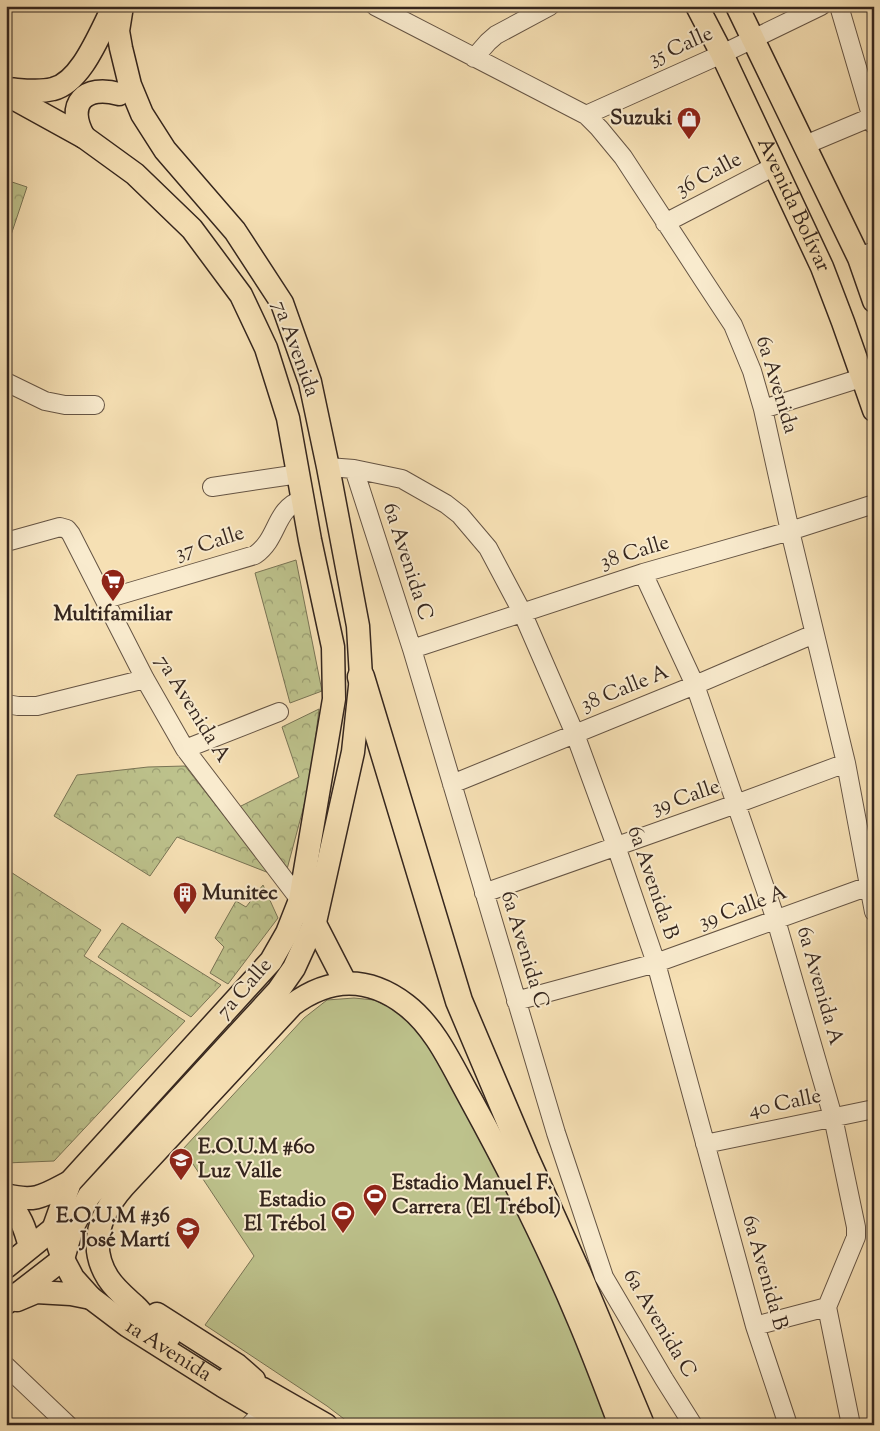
<svg xmlns="http://www.w3.org/2000/svg" width="880" height="1431" viewBox="0 0 880 1431" font-family="'Sorts Mill Goudy',serif">
<defs>
<pattern id="forest-crowns" width="20" height="18" patternUnits="userSpaceOnUse" patternTransform="scale(1.25)"><rect width="20" height="18" fill="#bdc28c"/><path d="M2 6a3 3 0 1 1 6 0M12 15a3 3 0 1 1 6 0" fill="none" stroke="#9a9d72"/></pattern>
</defs>
<rect width="100%" height="100%" fill="#f6e0b4"/>
<filter id="stains"><feTurbulence type="fractalNoise" baseFrequency=".004" numOctaves="4"/><feColorMatrix values="0 0 0 0 .2 0 0 0 0 .09 0 0 0 0 .02 0 0 0 .5 -.17"/></filter>
<radialGradient id="worn" r=".72"><stop offset=".6" stop-color="#630" stop-opacity="0"/><stop offset="1" stop-color="#630" stop-opacity=".3"/></radialGradient>
<path fill="url(#forest-crowns)" stroke="#797455" d="M6,180L27,187L6,250Z
M296,560L322,691L290,703L255,573Z
M319,709L310,783L286,873L239,807L299,777L282,727Z
M185,766L269,873L177,837L150,876L54,816L77,775L148,767Z
M6,869L101,930L84,956L185,1021L54,1161L6,1163Z
M263,885L278,918L228,984L210,973L224,947L215,938L236,901L246,907Z
M122,923L221,985L191,1017L98,957Z"/>
<path fill="#bdc28c" stroke="#797455" d="M354,998L374,1000L397,1010L419,1031L433,1051L503,1178L555,1283L614,1425H352L327,1406L205,1325L254,1256L183,1149L304,1018L327,1000Z"/>
<g fill="none" stroke-linecap="round" stroke-linejoin="round">
<defs>
<path id="minor" d="M375,6L586,115L599,128L623,157L704,281L733,325L752,371L763,409L790,531L846,763L874,912
M839,6L874,125
M474,58L488,42L496,35L550,6
M586,115L722,54L821,6
M805,145L874,116
M665,223L773,167
M859,258L874,251
M6,382L45,401L65,405H95
M763,409L874,374
M328,467L354,469L402,479L446,504L460,515L488,548L522,612L575,734L616,846L656,963L755,1326L788,1425
M354,469L412,649L556,1133L604,1277L664,1379L693,1425
M212,487L299,474
M6,542L60,527L67,529L71,534L145,679L185,749L300,900
M643,573L695,685L776,920L833,1117L856,1227V1237L827,1307L851,1425
M106,599L255,555C280,537 273,510 303,499
M412,649L643,573L790,531L874,504
M6,704L18,706H37L145,679
M185,749L279,712
M452,784L695,685L814,634
M484,893L736,804L846,763
M516,1001L656,963L869,886
M705,1144L874,1109
M755,1326L827,1307
M6,1366L68,1425
M250,1425L264,1410"/>
<g id="major">
<path id="s1" d="M697,6L722,54L822,267L843,322L874,410"/>
<path d="M737,6L859,258L874,301"/>
<path d="M6,89C22,90 38,93 53,89C82,82 100,32 114,6"/>
<path id="s2" d="M6,94L84,137L135,174L192,229L241,295L266,348L288,418L310,540L333,647L334,699L300,900L287,933L271,961L70,1182L53,1230L63,1259L73,1278L91,1298L128,1326L223,1386L289,1425"/>
<path d="M84,137C65,104 85,84 119,94"/>
<path d="M309,912L345,982"/>
<path d="M6,1195C36,1203 45,1195 70,1182"/>
<path d="M6,1200C20,1214 25,1228 30,1247"/>
<path d="M6,1267L63,1221"/>
<path d="M17,1300L36,1292L71,1294L91,1298"/>
<path d="M6,1303L63,1259L72,1228L89,1196L278,991L294,968L315,922L353,752L361,677L358,626L328,467L310,382L282,303L235,231L165,150L142,114L130,85L121,48L118,31L122,6"/>
<path d="M157,1314L237,1365L254,1380"/>
<path d="M169,1337C163,1334 158,1330 153,1326C146,1320 142,1312 135,1306C125,1297 115,1289 108,1278C87,1245 101,1212 124,1186L292,1005C330,977 368,976 406,1005C436,1028 452,1066 470,1098C510,1171 548,1246 580,1323C594,1356 607,1391 620,1425"/>
<path d="M229,1377L240,1382L263,1389L326,1425"/>
</g>
<path id="highway" d="M361,677L459,1001L525,1157L577,1272L641,1425"/>
</defs>
<use href="#minor" stroke="#655444" stroke-width="20"/>
<use href="#major" stroke="#35261e" stroke-width="25"/>
<use href="#highway" stroke="#35261e" stroke-width="29"/>
<use href="#minor" stroke="#f9ebce" stroke-width="18"/>
<use href="#major" stroke="#f6e0b4" stroke-width="22"/>
<use href="#highway" stroke="#f6e0b4" stroke-width="26"/>
</g>
<defs>
<symbol id="shop-pin" viewBox="-11 -11 22 30"><path d="M0 17L-7.5 6A9.5 9.5 0 1 1 7.5 6Z" fill="#8f2418" stroke="#f9ebce"/><path d="M-5-2.5h2.3a2.7 3.5 0 0 1 5.4 0H5L5.5 6h-11ZM-1.5-2.5h3a1.5 2.3 0 0 0-3 0Z" fill="#fff"/></symbol>
<symbol id="supermarket-pin" viewBox="-11 -11 22 30"><path d="M0 17L-7.5 6A9.5 9.5 0 1 1 7.5 6Z" fill="#8f2418" stroke="#f9ebce"/><path d="M-6-5.5h2.5l.6 2H6L4.5 2H-2.5L-4.4-4H-6ZM-1.5 3.2a1.3 1.3 0 1 0 .1 0ZM3 3.2a1.3 1.3 0 1 0 .1 0Z" fill="#fff"/></symbol>
<symbol id="building-pin" viewBox="-11 -11 22 30"><path d="M0 17L-7.5 6A9.5 9.5 0 1 1 7.5 6Z" fill="#8f2418" stroke="#f9ebce"/><path d="M-4-6H4V6H1V3H-1V6H-4ZM-2.5-4.3h1.7v1.8h-1.7ZM.8-4.3h1.7v1.8H.8ZM-2.5-1h1.7V.8h-1.7ZM.8-1h1.7V.8H.8Z" fill="#fff"/></symbol>
<symbol id="school-pin" viewBox="-11 -11 22 30"><path d="M0 17L-7.5 6A9.5 9.5 0 1 1 7.5 6Z" fill="#8f2418" stroke="#f9ebce"/><path d="M0-5L7-2L0 1L-7-2ZM-4 1L0 2.5L4 1V4Q0 6-4 4Z" fill="#fff"/></symbol>
<symbol id="stadium-pin" viewBox="-11 -11 22 30"><path d="M0 17L-7.5 6A9.5 9.5 0 1 1 7.5 6Z" fill="#8f2418" stroke="#f9ebce"/><path d="M0-5a6.5 5 0 1 0 0 10a6.5 5 0 1 0 0-10ZM-3.5-1.8h7v3.6h-7Z" fill="#fff"/></symbol>
</defs>
<g fill-rule="evenodd">
<use href="#shop-pin" x="675" y="105" width="28" height="38"/>
<use href="#supermarket-pin" x="99" y="567" width="28" height="38"/>
<use href="#building-pin" x="171" y="880" width="28" height="38"/>
<use href="#school-pin" x="167" y="1146" width="28" height="38"/>
<use href="#stadium-pin" x="361" y="1182" width="28" height="38"/>
<use href="#stadium-pin" x="329" y="1199" width="28" height="38"/>
<use href="#school-pin" x="174" y="1215" width="28" height="38"/>
</g>
<g text-anchor="middle" dominant-baseline="central" stroke-width="4" stroke-linejoin="round" paint-order="stroke">
<g font-size="21" fill="#35261e" stroke="#f9ebce">
<text transform="translate(681 47) rotate(-24)">35 Calle</text>
<text transform="translate(709 175) rotate(-28)">36 Calle</text>
<text stroke="none"><textPath href="#s1" startOffset="221">Avenida Bolívar</textPath></text>
<text transform="translate(295 349) rotate(70)">7a Avenida</text>
<text transform="translate(776 385) rotate(73)">6a Avenida</text>
<text transform="translate(210 544) rotate(-18)">37 Calle</text>
<text transform="translate(635 553) rotate(-17)">38 Calle</text>
<text transform="translate(407 562) rotate(72)">6a Avenida C</text>
<text transform="translate(625 689) rotate(-22)">38 Calle A</text>
<text transform="translate(192 709) rotate(58)">7a Avenida A</text>
<text transform="translate(686 798) rotate(-19)">39 Calle</text>
<text transform="translate(652 883) rotate(71)">6a Avenida B</text>
<text transform="translate(743 908) rotate(-20)">39 Calle A</text>
<text transform="translate(524 950) rotate(73)">6a Avenida C</text>
<text transform="translate(819 986) rotate(74)">6a Avenida A</text>
<text transform="translate(245 989) rotate(-49)">7a Calle</text>
<text transform="translate(785 1104) rotate(-12)">40 Calle</text>
<text transform="translate(764 1273) rotate(74)">6a Avenida B</text>
<text transform="translate(659 1324) rotate(59)">6a Avenida C</text>
<text stroke="none"><textPath href="#s2" startOffset="1525">1a Avenida</textPath></text>
</g>
<g font-size="21" font-weight="bold" fill="#35261e" stroke="#f9ebce" text-anchor="end">
<text x="672" y="119">Suzuki</text>
<text x="113" y="615" text-anchor="middle">Multifamiliar</text>
<text x="202" y="894" text-anchor="start">Munitec</text>
<text x="198" y="1148" text-anchor="start">E.O.U.M #60<tspan x="198" dy="24">Luz Valle</tspan></text>
<text x="392" y="1184" text-anchor="start">Estadio Manuel F.<tspan x="392" dy="24">Carrera (El Trébol)</tspan></text>
<text x="326" y="1201">Estadio<tspan x="326" dy="24">El Trébol</tspan></text>
<text x="170" y="1217">E.O.U.M #36<tspan x="170" dy="24">José Martí</tspan></text>
</g>
</g>
<rect width="880" height="1431" fill="none" stroke="#f6e0b4" stroke-width="25"/>
<rect x="8" y="8" width="865" height="1416" fill="none" stroke="#35261e" stroke-width="2.5"/>
<rect x="12" y="12" width="855" height="1406" fill="none" stroke="#35261e"/>
<rect width="100%" height="100%" filter="url(#stains)"/>
<rect width="100%" height="100%" fill="url(#worn)"/>
</svg>
